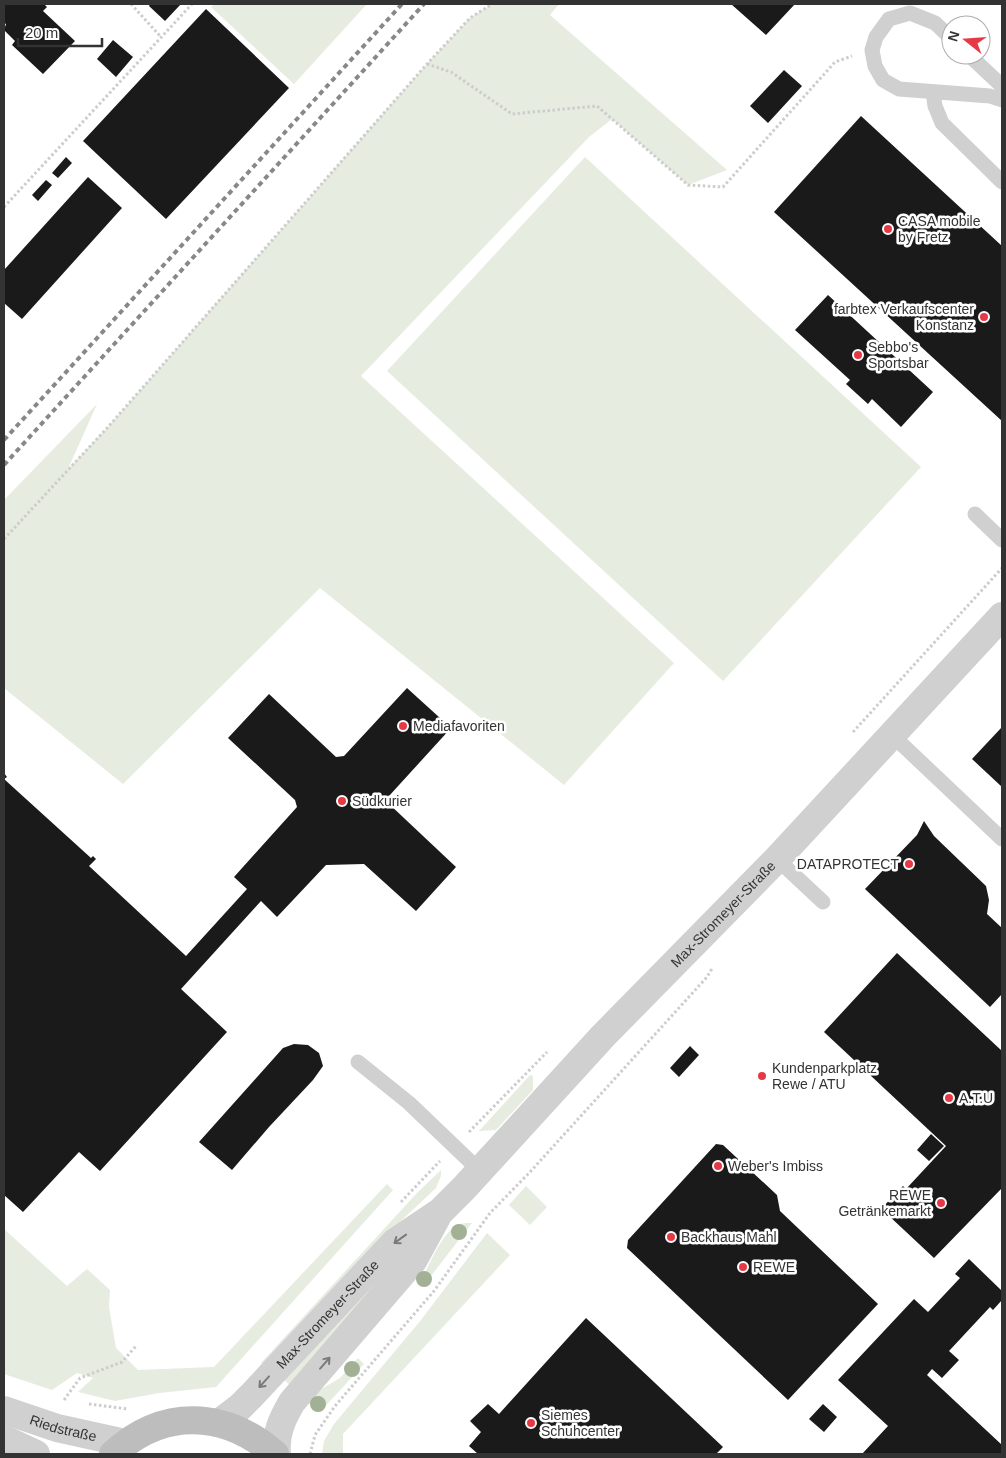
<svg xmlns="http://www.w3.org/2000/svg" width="1006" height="1458" viewBox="0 0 1006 1458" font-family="Arial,sans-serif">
<rect width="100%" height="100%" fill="#fff"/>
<path fill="#e6ecdf" d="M214,4H367L294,84L211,7Z
M492,4H559L550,15L727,170L688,185L612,119L589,137L361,376L674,663L564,785L320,588L123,784L4,688V500L97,404L68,469L108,427L427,64L470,18Z
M585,157L921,467L723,681L387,371Z
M530,1075L533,1076V1090L496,1130L479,1131Z
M441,1170V1176L436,1188L403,1219L267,1368L261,1363L416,1194Z
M387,1184L393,1190L216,1387L159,1393L115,1401L78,1392L93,1378L77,1373L52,1390L4,1374V1229L67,1286L87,1269L110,1290L109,1307L116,1348L138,1370L214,1367Z
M526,1186L547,1207L530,1225L509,1205Z
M472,1223L424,1285L421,1282C428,1267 442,1233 457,1225C461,1223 467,1223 472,1223Z
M487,1233L510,1255L343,1434V1454H322L324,1441L334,1424L421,1320Z
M404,1252L292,1387L283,1379Z
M358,1358L364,1364L320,1412L306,1401L323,1388L340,1378Z"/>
<path fill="#1a1a1a" d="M4,4H44L47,7L43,11L75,41L43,74L12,45L15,41L4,30L6,24L4,23Z
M150,4H181L165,21L149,6Z
M731,4H795L766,35Z
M206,9L289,88L166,219L83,141Z
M113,40L133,57L116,77L97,59Z
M784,70L802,86L768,123L750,106Z
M861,116L1002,246V421L774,212Z
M66,157L72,163L58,178L52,173Z
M88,177L122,208L22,319L4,303V270Z
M46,180L52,185L38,201L32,195Z
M828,295L933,392L901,427L872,399L868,404L846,384L850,380L795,330Z
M407,688L451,728L389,796L388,803L456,867L416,911L364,864L326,865L277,917L261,901L181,989L227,1032L100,1171L79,1152L23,1212L4,1195V773L7,777L4,779L91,858L93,856L96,859L89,866L186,956L247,889L234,877L297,807L295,800L228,738L269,694L336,757L344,756Z
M1002,727V787L972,759Z
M924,821L934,836L986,886L989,900L987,914L1002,928V994L990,1007L865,889L917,835Z
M897,953L1002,1051V1188L934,1258L888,1215L887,1216L880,1210L903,1186L906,1189L946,1146L824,1032Z
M294,1044L308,1045L319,1053L323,1066L313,1080L269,1127L232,1170L199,1142L283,1048Z
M690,1046L699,1055L679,1077L670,1068Z
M931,1134L944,1146L929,1161L917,1150Z
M716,1144L723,1145L777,1195L780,1211L878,1304L788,1400L627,1248L628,1240Z
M969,1259L1002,1291V1300L993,1310L990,1307L949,1351L959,1360L942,1378L932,1369L927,1375L1002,1445V1454H862L888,1426L838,1380L914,1299L928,1312L960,1278L955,1274Z
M586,1318L723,1447L716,1454H478L469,1446L481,1432L470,1421L488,1404L499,1414Z
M823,1404L837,1417L824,1432L809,1419Z"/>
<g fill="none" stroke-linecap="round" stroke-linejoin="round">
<path stroke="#cdcdcd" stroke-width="3" stroke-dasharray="2.5 2.5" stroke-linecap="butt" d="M131,4L161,37
M427,64L451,72L512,114L597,106L688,185L723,187L835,62L852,56
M4,207L192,4
M4,539L108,427L427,64L470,18L492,4
M853,732L1002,568
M469,1132L547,1052
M401,1202L440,1161
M64,1400L80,1378L122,1362L136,1346
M89,1404L128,1409
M310,1454L315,1435L335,1406L434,1291L490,1213L530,1172L707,977L713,967"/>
<path stroke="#d0d0d0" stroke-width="15" d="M951,38L935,23L910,13L889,19L876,37L872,50L875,66L883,80L899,89L990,96L1002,100
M969,55L1002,86
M933,92L935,106L942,123L1002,182
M975,514L1002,540
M892,735L1002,839
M777,859L823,902
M358,1062L409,1103L479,1170"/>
<g stroke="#d0d0d0" stroke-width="28">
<path id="s1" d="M4,1410L57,1428L125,1443"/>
<path id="s2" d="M219,1423L240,1407L252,1395L395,1242L441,1211L464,1188L603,1036L777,859L1002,616"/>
<path d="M4,1439L36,1454"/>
<path d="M277,1454C275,1434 282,1419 292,1402L413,1261L437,1217"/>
</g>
<path stroke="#bdbdbd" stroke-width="28" d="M113,1454C163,1408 224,1410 275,1454"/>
<path stroke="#888" stroke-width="4" stroke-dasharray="5 4" stroke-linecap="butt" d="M4,440L402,4
M4,465L424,4"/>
</g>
<g fill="#a2b095">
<circle cx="459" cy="1232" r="8"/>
<circle cx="424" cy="1279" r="8"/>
<circle cx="352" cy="1369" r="8"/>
<circle cx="318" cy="1404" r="8"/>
</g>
<defs><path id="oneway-shaft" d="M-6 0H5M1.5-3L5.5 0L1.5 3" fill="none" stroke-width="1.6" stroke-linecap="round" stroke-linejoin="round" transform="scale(1.25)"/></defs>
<g stroke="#7a7a7a">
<use href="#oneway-shaft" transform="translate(400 1239) rotate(144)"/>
<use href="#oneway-shaft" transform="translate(325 1363) rotate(-49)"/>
<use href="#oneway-shaft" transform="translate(264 1382) rotate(132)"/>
</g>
<g fill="#e63946" stroke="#fff" stroke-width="2">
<circle cx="888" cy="229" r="5"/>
<circle cx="984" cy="317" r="5"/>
<circle cx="858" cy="355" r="5"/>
<circle cx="403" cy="726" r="5"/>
<circle cx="342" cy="801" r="5"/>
<circle cx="909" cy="864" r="5"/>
<circle cx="762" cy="1076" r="5"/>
<circle cx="949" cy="1098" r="5"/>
<circle cx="718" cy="1166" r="5"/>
<circle cx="941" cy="1203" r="5"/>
<circle cx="671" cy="1237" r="5"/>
<circle cx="743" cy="1267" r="5"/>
<circle cx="531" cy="1423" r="5"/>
</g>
<g text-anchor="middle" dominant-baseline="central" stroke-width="5" stroke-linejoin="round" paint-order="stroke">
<g font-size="14" fill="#333" stroke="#fff" text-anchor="start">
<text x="898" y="221">CASA mobile<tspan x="898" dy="16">by Fretz</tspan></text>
<text x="974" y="309" text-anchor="end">farbtex Verkaufscenter<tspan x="974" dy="16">Konstanz</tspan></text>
<text x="868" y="347">Sebbo's<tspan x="868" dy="16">Sportsbar</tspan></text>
<text x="413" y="726">Mediafavoriten</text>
<text x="352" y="801">Südkurier</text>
<text x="899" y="864" text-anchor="end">DATAPROTECT</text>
<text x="772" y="1068">Kundenparkplatz<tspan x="772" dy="16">Rewe / ATU</tspan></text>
<text x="959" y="1098">A.T.U</text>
<text x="728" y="1166">Weber's Imbiss</text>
<text x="931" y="1195" text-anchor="end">REWE<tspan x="931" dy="16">Getränkemarkt</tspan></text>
<text x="681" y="1237">Backhaus Mahl</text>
<text x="753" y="1267">REWE</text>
<text x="541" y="1415">Siemes<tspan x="541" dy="16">Schuhcenter</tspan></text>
</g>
<g font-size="14" fill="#333" stroke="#fff">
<text stroke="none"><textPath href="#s2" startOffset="718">Max-Stromeyer-Straße</textPath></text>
<text stroke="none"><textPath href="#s2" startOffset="154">Max-Stromeyer-Straße</textPath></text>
<text stroke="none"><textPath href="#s1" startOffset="62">Riedstraße</textPath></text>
</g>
</g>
<rect width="1006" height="1458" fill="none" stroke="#333333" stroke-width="10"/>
<g transform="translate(966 40) rotate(287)"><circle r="24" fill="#ffffff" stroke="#adadad"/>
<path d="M0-4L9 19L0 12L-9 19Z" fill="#e63946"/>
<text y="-8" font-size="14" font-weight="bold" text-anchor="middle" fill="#333333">N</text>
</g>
<path d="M18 38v8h84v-8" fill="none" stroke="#333333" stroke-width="2.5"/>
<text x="25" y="38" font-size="15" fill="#333333" stroke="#ffffff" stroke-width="4" paint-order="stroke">20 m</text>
</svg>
